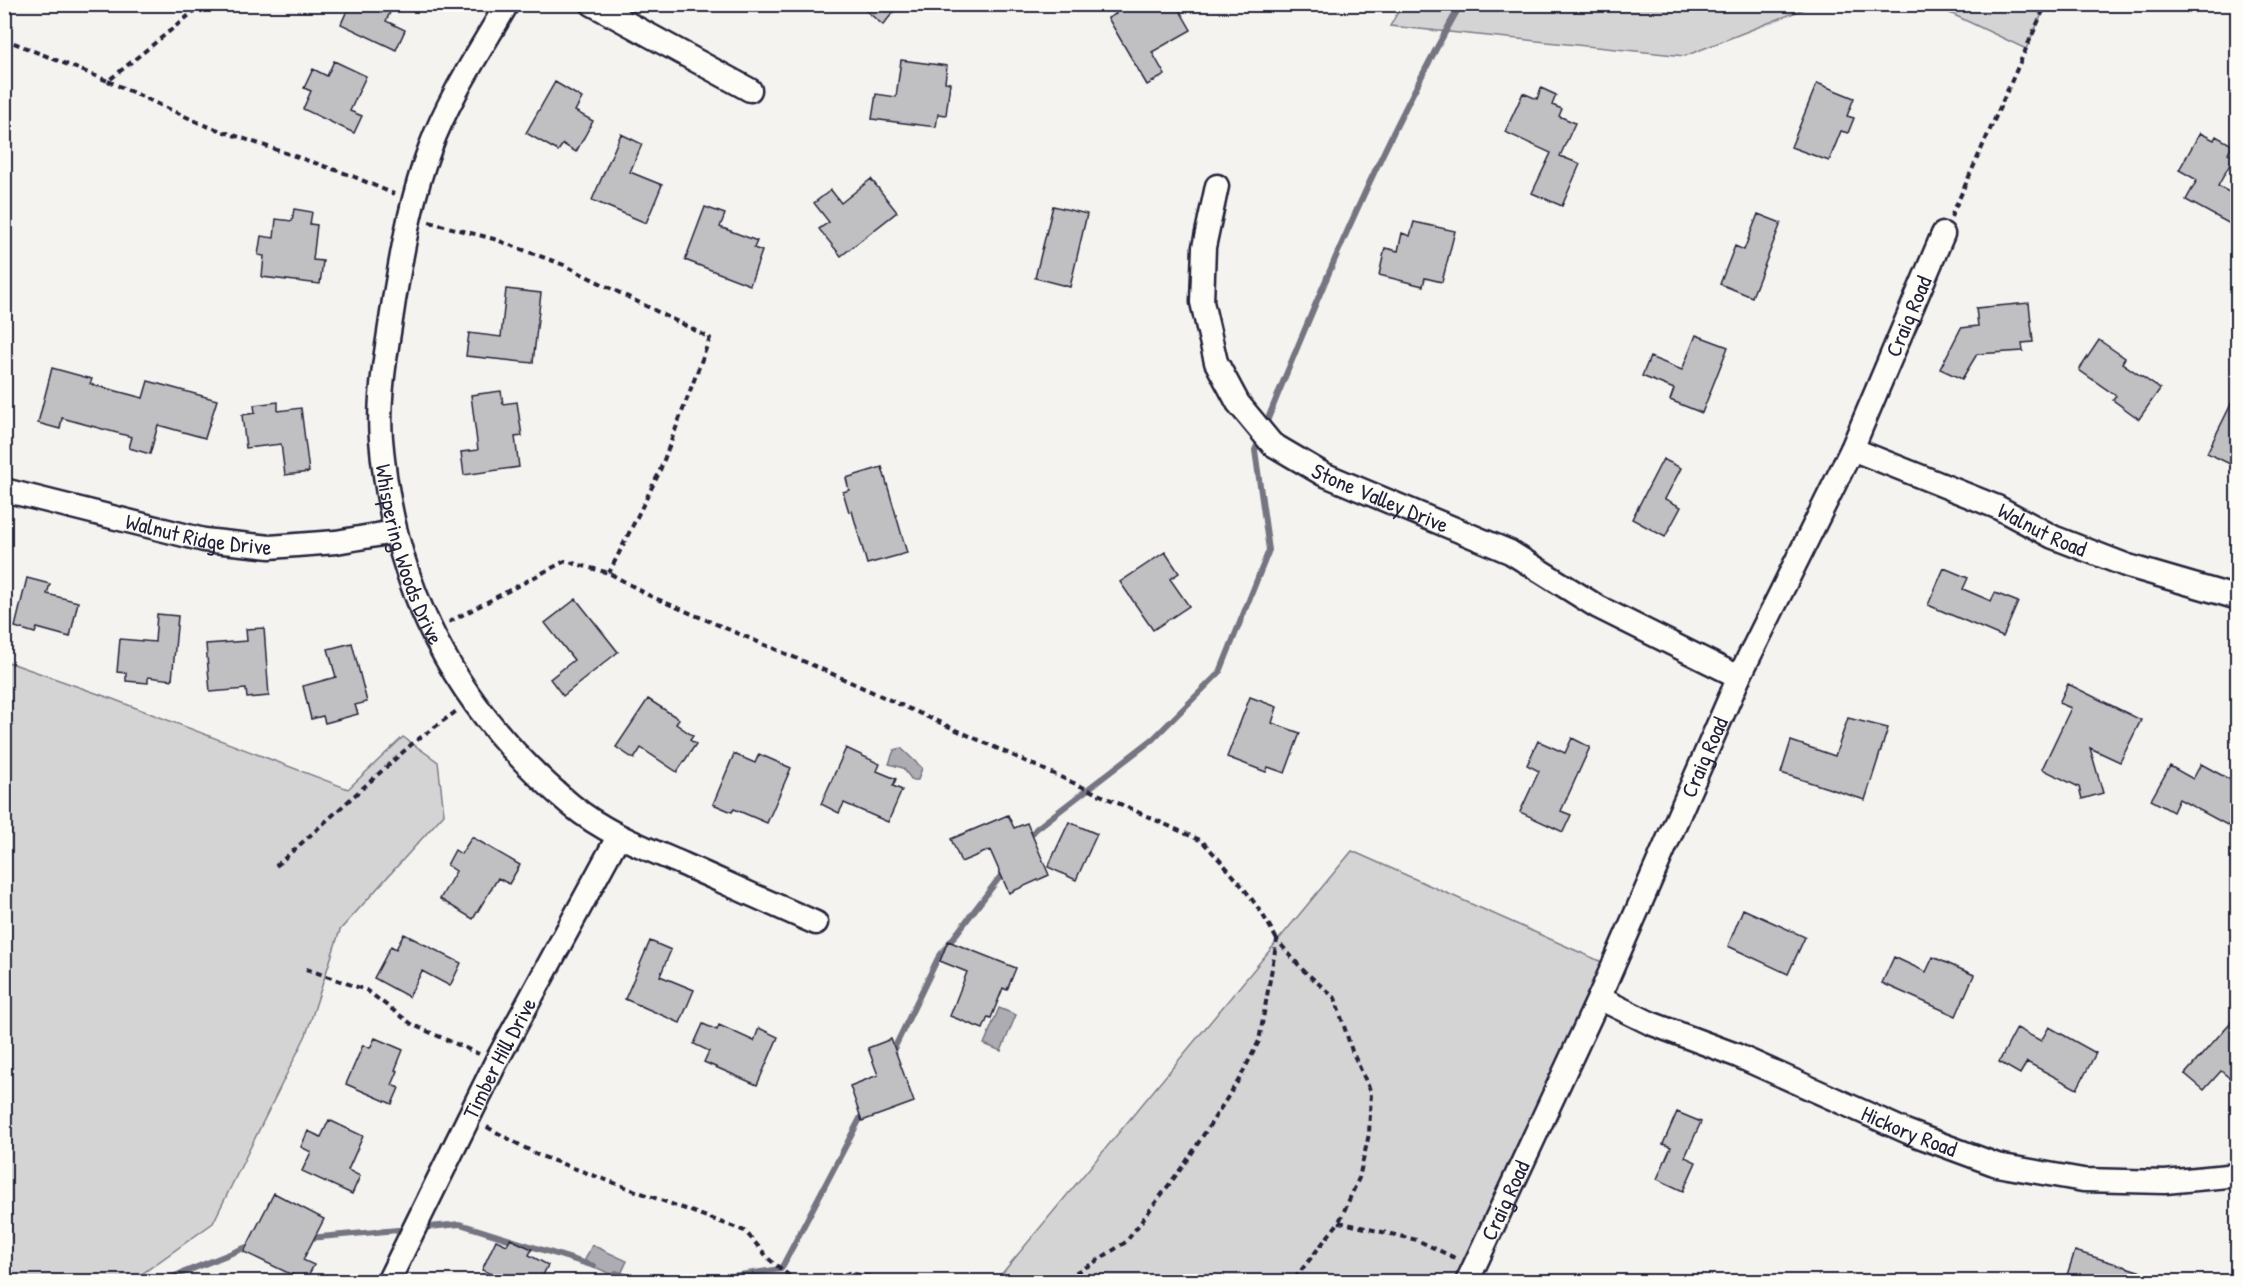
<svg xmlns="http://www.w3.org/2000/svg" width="2242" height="1286" viewBox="0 0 2242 1286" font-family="'Patrick Hand',sans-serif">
<rect width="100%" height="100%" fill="#f4f3ef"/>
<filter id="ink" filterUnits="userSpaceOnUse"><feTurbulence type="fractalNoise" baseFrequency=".0167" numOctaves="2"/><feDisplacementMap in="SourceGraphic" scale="12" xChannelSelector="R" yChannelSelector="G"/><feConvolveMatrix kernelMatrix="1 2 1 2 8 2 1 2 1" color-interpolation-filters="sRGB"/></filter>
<g filter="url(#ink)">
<path fill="#d5d4d5" stroke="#7c7b88" stroke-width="1.5" d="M1402,5V4L1814,5L1685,56L1390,26Z
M1933,5L2046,4V5L2026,49Z
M5,661L110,698L348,789L403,737L438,762L444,814L340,930L306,1035L213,1223L132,1281H5Z
M1352,851L1613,967L1467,1281L995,1282Z"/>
<path fill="#acacb2" stroke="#757582" stroke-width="1.5" d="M901,748L922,768L918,780H912L903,768L889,764L894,750Z
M999,1008L1016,1015L1001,1051L984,1044Z
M592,1245L627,1261L619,1278L584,1262Z"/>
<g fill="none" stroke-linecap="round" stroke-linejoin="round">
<path stroke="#757582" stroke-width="6" d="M1265,426C1323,283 1384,139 1461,4
M1028,839L1036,829L1153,739L1220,672L1269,550L1255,450L1260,439
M892,1053L938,958L1006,869
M419,1228L460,1224L594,1266
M309,1238L409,1229
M616,1273L644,1282
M160,1282L254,1244
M691,1282L781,1269L864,1111"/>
</g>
<path fill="#c0bfc2" stroke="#22223b" stroke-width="1.5" d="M350,4H394L386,21L405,30L396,50L341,24Z
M858,4H900L883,25Z
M1110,4H1176L1191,30L1152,52L1165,75L1147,85L1108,18L1116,14Z
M901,60L947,66L945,82L950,83L946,115L938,114L936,127L872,119L876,94L896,97Z
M334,61L366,76L350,111L362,116L354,133L303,109L311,91L304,88L313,69L327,76Z
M555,82L582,98L575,111L593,121L576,152L563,144L558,151L526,133Z
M1817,83L1854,98L1847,116L1854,118L1848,133L1841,131L1829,161L1791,147Z
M1541,88L1556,95L1552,105L1562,109L1559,116L1575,123L1560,156L1580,164L1562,206L1532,193L1551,153L1505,132L1523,93L1537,99Z
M2200,133L2214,140L2216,136L2232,145L2228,153L2234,157L2218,186L2238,197V215L2232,225L2186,200L2197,180L2179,170Z
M621,134L642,144L630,172L662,185L646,223L592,200Z
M871,179L897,212L841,256L819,229L829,222L814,203L831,190L841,203Z
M1053,206L1087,214L1070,287L1035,278Z
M705,207L725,214L720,227L757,241L754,248L762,251L750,285L685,260Z
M294,209L312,212L310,224L317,225L313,260L323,261L320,284L262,277L264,256L258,255L261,236L274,238L276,219L292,221Z
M1758,214L1781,223L1752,297L1720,284L1735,246L1744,250Z
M1414,222L1455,231L1442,282L1425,278L1423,286L1379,275L1385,248L1398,251L1402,233L1410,236Z
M506,289L541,293L533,363L466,356L469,333L501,337Z
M2029,303L2033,342L2022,343L2023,351L1977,354L1962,379L1940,369L1961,328L1978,326L1976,308Z
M1696,335L1728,347L1702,413L1670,400L1674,389L1642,376L1650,357L1682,370Z
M2099,340L2125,358L2122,363L2160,389L2139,419L2113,400L2116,396L2079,370Z
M52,368L92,379L90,384L143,398L148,381L217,400L205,438L158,425L150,454L129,448L132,437L62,418L60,429L38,423Z
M2238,390V448L2230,464L2207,453Z
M501,391L503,404L517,402L522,436L515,437L519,467L464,475L461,452L478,450L471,395Z
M278,402V411L301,408L309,472L285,475L281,444L246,448L242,415L255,413L254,405Z
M1663,459L1681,468L1665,499L1681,507L1665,537L1632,519Z
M882,467L907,553L867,564L852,511L849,512L843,492L849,490L846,478Z
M1165,552L1179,573L1170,579L1189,606L1153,630L1120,582Z
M1944,568L1968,578L1963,589L1991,601L1995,593L2018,602L2003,637L1928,605Z
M27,578L50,584L47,594L78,602L70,637L37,628L35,633L15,627Z
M576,599L618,652L563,696L550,679L574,660L545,623Z
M157,614L178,616L172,680L148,677V683L126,681V673L117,672L120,639L155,642Z
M264,628L269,696L247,698L246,689L210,692L206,644L247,641L246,629Z
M352,643L367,702L355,705L358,714L325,723L323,716L311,719L303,686L336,677L328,649Z
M2068,684L2141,720L2120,762L2090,748L2103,793L2082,799L2079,787L2042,769L2071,708L2059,703Z
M1250,697L1277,707L1272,723L1300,733L1285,773L1268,767L1266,772L1227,757Z
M648,699L679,719L676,724L693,736L690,740L696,744L677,772L641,748L634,759L616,747Z
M1848,718L1888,728L1865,800L1781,773L1791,741L1835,756Z
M1572,738L1590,747L1561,811L1571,815L1563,832L1520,812L1539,771L1527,765L1538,741L1565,753Z
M846,748L880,764L877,771L896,779L893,786L902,790L888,822L844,803L839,813L821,804Z
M734,754L755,763L759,754L791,768L767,823L734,809L732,812L713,804Z
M2201,764L2238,784V811L2229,826L2179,799L2173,812L2151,800L2170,766L2193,779Z
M1008,815L1014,828L1027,823L1049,875L1009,893L990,850L961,862L951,839Z
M1069,822L1097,834L1076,880L1048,867Z
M472,837L520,865L509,884L498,878L473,919L440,899L456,871L447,865L455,850L461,854Z
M1743,909L1805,937L1788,974L1728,946Z
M404,934L461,963L450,986L422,971L409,997L374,978L391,946L396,949Z
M650,941L671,950L660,976L694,990L680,1023L625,999Z
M948,941L1016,968L1007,990L1003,988L991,1018L988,1017L983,1029L950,1016L967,972L940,961Z
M1894,957L1926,972L1933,957L1974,975L1956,1016L1882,983Z
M2238,1014V1085L2221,1071L2204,1090L2185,1074Z
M703,1024L717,1030L719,1025L754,1041L759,1028L778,1037L757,1085L704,1062L709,1051L694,1044Z
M2049,1027L2096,1053L2077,1089L2027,1062L2020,1074L1999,1062L2017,1028L2041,1041Z
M375,1038L403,1050L395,1070L398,1071L392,1085L399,1088L392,1104L346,1084L363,1045L370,1048Z
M891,1039L914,1102L862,1121L850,1086L878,1075L868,1048Z
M1677,1112L1701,1122L1685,1157L1696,1162L1683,1191L1657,1179L1671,1147L1663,1144Z
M329,1120L363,1136L348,1170L360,1176L352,1194L302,1171L311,1152L301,1147L308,1131L321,1137Z
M274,1193L324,1219L303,1260L314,1265L305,1281L244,1252Z
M510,1239L532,1249L529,1255L548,1265L540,1281H506L482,1270L496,1240L507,1245Z
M2075,1251L2161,1278L2160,1281H2065Z"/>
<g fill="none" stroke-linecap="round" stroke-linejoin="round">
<defs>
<g id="street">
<path id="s1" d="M507,4C480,51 449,97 430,148C411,198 403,248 394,300C388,342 377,397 381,439C393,588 455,709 571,805C605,833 643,847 683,864C728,884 772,904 816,923"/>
<path d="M592,4L750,90"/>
<path id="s2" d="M1217,186L1204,247L1202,302L1216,362L1238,403L1272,444L1323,474L1510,552L1598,607L1739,677"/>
<path id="s3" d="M1852,449L1997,507L2053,537L2128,566L2238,598"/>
<path id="s4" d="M4,490L204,540L270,547L336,542L394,532"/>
<path id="s5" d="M1599,998L1650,1023L1736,1055L1908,1132L1997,1165L2083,1180L2165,1182L2238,1175"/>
<path id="s6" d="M388,1282L496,1062L618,837"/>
<path id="s7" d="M1467,1282L1599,998L1739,677L1852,449L1943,234"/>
</g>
</defs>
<use href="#street" stroke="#22223b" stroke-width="27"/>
<path stroke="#22223b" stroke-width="4" stroke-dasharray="6 4.5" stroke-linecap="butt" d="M1466,8H1490L1497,4
M4,39L108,81L203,4
M108,81L204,125L350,175L394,194
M1951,217L2046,4
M429,222L494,239L564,265L710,338L659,473L609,573
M449,622L565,561L609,573L650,596L817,667L1202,841C1231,872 1258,902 1277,940
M276,866L413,743L458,710
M306,969L366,990L413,1025L479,1054
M487,1127L538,1155L745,1231L770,1260L797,1282
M1339,1222L1417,1240L1455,1258
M824,1282L849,1273L900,1282
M1057,1282L1090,1265L1126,1242L1186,1162L1240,1078L1259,1041L1277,940L1303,970L1335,998L1352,1051L1371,1092L1369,1134L1359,1178L1339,1222L1292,1282"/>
<use href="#street" stroke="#fdfcf7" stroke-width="22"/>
</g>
</g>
<g text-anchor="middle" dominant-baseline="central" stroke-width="4.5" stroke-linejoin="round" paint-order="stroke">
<g font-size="22" fill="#22223b" stroke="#fdfcf7">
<text stroke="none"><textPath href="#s7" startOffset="1062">Craig Road</textPath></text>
<text stroke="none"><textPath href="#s2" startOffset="400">Stone Valley Drive</textPath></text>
<text stroke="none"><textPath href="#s3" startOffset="207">Walnut Road</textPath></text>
<text stroke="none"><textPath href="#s4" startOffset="200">Walnut Ridge Drive</textPath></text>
<text stroke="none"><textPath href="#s1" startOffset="579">Whispering Woods Drive</textPath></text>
<text stroke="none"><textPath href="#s7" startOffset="576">Craig Road</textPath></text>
<text stroke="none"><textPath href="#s6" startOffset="250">Timber Hill Drive</textPath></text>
<text stroke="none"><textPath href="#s5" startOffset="338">Hickory Road</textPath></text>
<text stroke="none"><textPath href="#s7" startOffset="90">Craig Road</textPath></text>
</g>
</g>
<rect width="2242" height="1286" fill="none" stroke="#fdfcf7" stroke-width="24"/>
<rect x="12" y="12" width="2218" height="1262" fill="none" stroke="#22223b" stroke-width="2" filter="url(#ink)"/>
</svg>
